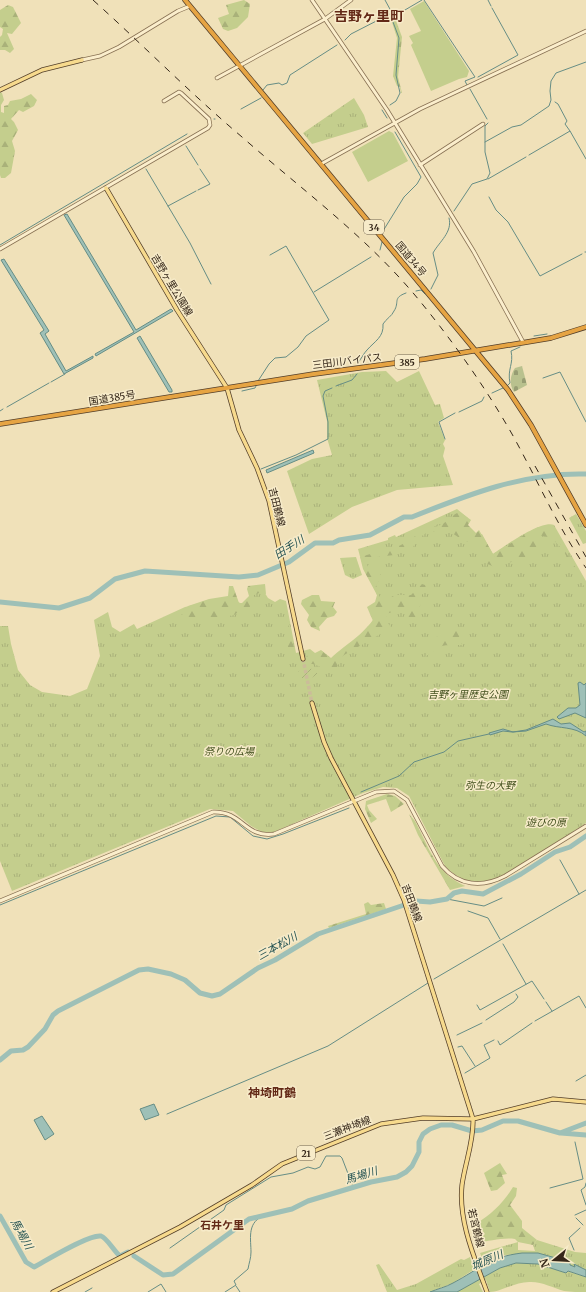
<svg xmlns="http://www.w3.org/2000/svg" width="586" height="1292" viewBox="0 0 586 1292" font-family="Merriweather,'Noto Sans JP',serif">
<defs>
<pattern id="grass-tufts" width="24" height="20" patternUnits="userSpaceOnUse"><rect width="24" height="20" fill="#c4ce8d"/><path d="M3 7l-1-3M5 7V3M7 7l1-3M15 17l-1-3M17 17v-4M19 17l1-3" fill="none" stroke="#a9b179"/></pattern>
<pattern id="forest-firs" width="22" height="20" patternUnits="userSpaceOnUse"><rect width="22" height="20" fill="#c4ce8d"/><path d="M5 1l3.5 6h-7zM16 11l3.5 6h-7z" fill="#a9b179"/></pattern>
<pattern id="cemetery-stones" width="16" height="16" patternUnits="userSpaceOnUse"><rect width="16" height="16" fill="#b9c18e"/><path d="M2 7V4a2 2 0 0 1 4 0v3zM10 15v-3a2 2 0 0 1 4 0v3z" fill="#979d73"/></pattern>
<pattern id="garden-furrows" width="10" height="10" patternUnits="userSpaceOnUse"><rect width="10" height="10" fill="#c4ce8d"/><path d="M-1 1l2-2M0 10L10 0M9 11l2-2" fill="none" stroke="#a9b179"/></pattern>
</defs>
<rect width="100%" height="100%" fill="#f0e1b9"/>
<path fill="url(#grass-tufts)" d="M354,98L364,115L368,127L312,144L303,133Z
M386,371L397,382L419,371L435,405L440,404L444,418L438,422L445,440L443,444L445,448L443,456L453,485L397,490L352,507L309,534L287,471L312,459L332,455L327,438V421L317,380L362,372Z
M457,509L468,518L466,524L476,536L482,534L493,554C505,546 541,520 554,525L586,581V823C563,838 505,881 480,882C466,883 455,876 445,866L409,796L397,788L383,787L363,793L274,832H262L251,826L233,811L210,809L12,891L0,861V626H8L11,644L18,670L30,685L42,692L70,696L87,689L100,656L94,620L108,612L112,627L120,632L134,624L137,629L185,607L229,597L242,604L247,602L252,593L263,590L268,598L275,602L280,599L286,601L296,653L310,649L315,653L321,650L331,658C346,643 387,622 377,595C371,579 362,567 358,549L388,540V538L395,535L396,537Z
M576,514L586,531V543L583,544L569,518Z
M356,557L362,575L353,579L345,575L340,558Z
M537,1240L575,1252L586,1253V1270L575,1265L576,1268L569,1265L570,1263L538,1253L504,1255L484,1263L453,1283L430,1292H387L376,1265L379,1264L397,1290L416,1284L461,1259L464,1260L470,1257L472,1264L483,1260L480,1253L518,1242V1250L535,1251L533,1245Z
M516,1263L538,1264L566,1273L567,1271L586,1277V1292C579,1292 571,1292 564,1291C553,1288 543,1282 531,1282C517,1281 500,1292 490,1292L486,1280L479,1284L483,1292H457L500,1268Z"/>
<path fill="url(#forest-firs)" d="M244,0L250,4L248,17L237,28L228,31L223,29L218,18L229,14L226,5Z
M8,5L13,7L21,23L12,34L7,33L14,49L10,53L5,50H0V37L2,35L3,29L0,27V10Z
M395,18L402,37L398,77L402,93H401L400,87L397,86L393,76L397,38L391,19Z
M0,92L2,93L4,100L1,105V112L4,113V106L8,105L10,101L21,99L31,94L37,100L34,106L23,112L19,110L11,119L14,122L18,130L12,141L15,151L11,173L5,178H1L0,175Z
M460,512L471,520L468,525L476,533L479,530L493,554L538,527L550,528L586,584V590C579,577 563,544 550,538C527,527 517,561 495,557C490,556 487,552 483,549C477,545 470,543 463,540C448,531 446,526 427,534C432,527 440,526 447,521C452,517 453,514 460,512Z
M447,517L418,539L409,553H405L400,550L399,546C416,538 429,523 447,517Z
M537,539H545L555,544C544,542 529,547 525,558L494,567L480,560L485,554C505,571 519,545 537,539Z
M391,548L394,555L368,558L366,561L369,570L380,572V579L376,585L380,598L384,601L395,595H411L422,584L425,585L426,588L422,593L421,603L415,620L407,623V616L404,608L386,614L387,622L391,627L389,629L344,655L341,658L337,667L325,669L314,664H296L288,648V624L297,661L308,658L306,652L311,651L315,654L322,651L331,659L352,643L373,621L367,607L375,602L377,595L363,569L360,557Z
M265,584L266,594L259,593L254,595V602L245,612L241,610L234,615L205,621L194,617L175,619L183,614L188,606L209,599L228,596L229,586H233L239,603H242L249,596L247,589L248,586Z
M312,595H319L321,601L335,602L333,607L337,612L334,616L327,618L319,627L320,631L311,627L307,620L309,615L301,604L302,600Z
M451,629H457L462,645C439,645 444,644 425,657L429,651L428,645L431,640Z
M387,794L395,796L404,804L391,812L386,799L367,805L369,810L377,819L371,823L365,809L366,801Z
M409,814L415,821C430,849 435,872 465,886L450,890L418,835Z
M368,902L371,905L384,903L386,909L329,928L328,926L366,914L364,904Z
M500,1163L507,1174L502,1175L505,1183L497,1190L491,1191L484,1173Z
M513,1187L517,1188L516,1196L510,1205L522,1221V1228L537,1240L533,1245L518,1242L515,1239C502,1237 490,1242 476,1242L485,1234L477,1223C491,1215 505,1201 513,1187Z"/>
<path fill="url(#cemetery-stones)" d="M522,366L527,385L514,392C509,385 510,375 515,368Z"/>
<path fill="url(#garden-furrows)" d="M304,668L313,669L318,674L311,678H301L298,672Z"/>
<path fill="#c4ce8d" d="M424,1L469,71L467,77L459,79L431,91L411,45L413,43L409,36L421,31L410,9Z
M389,131L393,133L408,161L368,182L352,152Z"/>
<path fill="#9ec0b7" stroke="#668d85" d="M67,214L136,330L171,309L173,311L96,356L95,354L134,332L64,215Z
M4,259L49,331L45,334L66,371L93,356V358L64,374L40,333L44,330L1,260Z
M140,336L172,390V392H169L137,338Z
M313,450L314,453L267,473L266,470Z
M580,682L584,685L586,683V718L575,713L559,719L557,717L568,708H576L580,705L578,683Z
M553,719L561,724L570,723L584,732L586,731V736C575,726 559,729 546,724L526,731L512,732L503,731L490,735L489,733L503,729L513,732L526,730Z
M154,1104L159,1115L145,1120L140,1109Z
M42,1116L54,1134L45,1140L34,1120Z
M522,1253H538L570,1262V1265L575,1267L574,1264L586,1270V1277L568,1271L566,1273L538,1264L516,1263L500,1268L457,1292H430C437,1289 446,1287 453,1283C481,1268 489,1257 522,1253Z"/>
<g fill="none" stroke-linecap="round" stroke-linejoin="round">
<path stroke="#668d85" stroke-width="1" d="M385,0L391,11L390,14L399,38L396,75L400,93L396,101L390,105
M424,0L475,77L465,81L467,85
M488,0L491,6
M393,17L422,0
M345,40L351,34L390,14
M478,77L518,55L492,8
M470,89L487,119
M263,90L267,85L279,83L282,85L287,83L290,75L337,45
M555,102L558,104L567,121L565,124L570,131
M241,109L261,98
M382,110L387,118
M214,119H215
M485,142L512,127L521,125L549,106L551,100L550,91L551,81L556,73L586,62
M186,146L198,165
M529,155L570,131L586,159
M146,169L190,243L211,284
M488,179L526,157
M198,190L210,184L200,169
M489,197L496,210L508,222L540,276L582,254
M168,206L196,191
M454,211L472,184L487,179L490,173L485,152V126L488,123
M383,231L404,197L417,184L421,177L395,132
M0,245L187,134
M380,250L382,242
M585,252H586
M431,289L438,275L433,253C439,242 453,232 449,218
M416,291L421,290L425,294
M314,292L371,257
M534,336L547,334
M358,363C361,359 364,353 367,350C375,341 384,337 383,324C386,319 392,316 394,311C400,302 392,298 406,293
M543,378L560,372L586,422
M258,381L269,364L275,358L286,357L298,347L306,336L329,320L286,246L270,255
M51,382L65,374
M508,385L510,383C507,369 514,364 511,351L520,347
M336,386L352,380L357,374
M242,391L255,388L257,384
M492,393L503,388
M7,407L49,383
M0,411L3,409
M459,412L482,401L484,397
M445,439L439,422L455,413
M261,469L296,455L328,439V422L323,396L325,391L332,388
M361,792L399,776L414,762L444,752L458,741L489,734
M560,860L579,894
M447,899L484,906L502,898
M0,905L216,816L230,817L253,836L267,839L283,834L349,808
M468,911L488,918L500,939
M503,944L526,984
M434,979L586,890
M546,1002L552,1011
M477,1005L480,1010L532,981L544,999
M486,1020L514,1002L518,997L516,994
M535,1021L579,996L586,1008
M457,1035L482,1023
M498,1041L500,1045L532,1023
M458,1047L462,1046L475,1066
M465,1073L490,1058L484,1045L494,1040
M576,1081L586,1075
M167,1114L328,1046L428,983
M586,1183L585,1187L581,1190L586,1205
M550,1188L583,1179L575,1142
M575,1215L586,1210
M576,1218L583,1225
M170,1248L224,1210L226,1205L271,1177L293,1173L308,1167L315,1169L320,1167L326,1156H340L342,1158L352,1184
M574,1250L569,1238L580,1228
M236,1286L240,1292
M85,1292L92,1288
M148,1292L161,1284L166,1292
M225,1292L236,1285L234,1281L248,1269C249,1263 251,1258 251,1252C251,1240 247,1224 261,1217"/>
<path stroke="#9ec0b7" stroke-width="5" d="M0,602L59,608L90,598L115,579L145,571L239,577L258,575L289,562L315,543H333L339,540L370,535L404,517H412C467,495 525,472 586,474
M0,1060L11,1051L23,1050L28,1047L45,1029L53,1015L58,1011L139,970L148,969L171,974L185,980L200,993L212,996L220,994L258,968L275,960L318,934L416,901L430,902L447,899L454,893L462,891L483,894L521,874L555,852L570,847L586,836
M561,1133L586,1135
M0,1216L26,1262L34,1267C47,1260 89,1234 101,1236C107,1238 114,1251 120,1256L128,1252
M134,1256L163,1275L173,1274L249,1219L292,1209L308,1201L371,1182L397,1177L406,1172L412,1166L419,1152V1142L423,1134L430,1129L441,1125H452L472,1131L482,1130L503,1121H518L560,1133L586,1123"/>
<path stroke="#cbbc99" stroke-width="3.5" stroke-dasharray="3.5 2" stroke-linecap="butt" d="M303,659L312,703"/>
<defs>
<path id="minor" d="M312,0L387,110L474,252L523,342
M82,60L100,56L119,47L178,11L190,6
M217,78L325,19L351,0
M321,164L420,109L586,31
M420,165L483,124
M0,249L208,128L210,125L209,119L181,93L179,92L164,101
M0,901L213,812C243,811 244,838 274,834L376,792L394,791L407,800L442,866C459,886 482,888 505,876L586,826"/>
<path id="major" d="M0,90L42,70L82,60
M106,188L177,310L227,388L239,430L257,468L269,501L303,659
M312,703L324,742L331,758L393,875L404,900L473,1119C474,1141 465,1163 462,1185C458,1221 475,1259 487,1292
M53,1292L180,1227L252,1185L282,1164L381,1124L423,1118L473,1119L553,1099L586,1102"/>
<path id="highway" d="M185,0L508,390L531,425L586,525
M0,424L314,374L425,359L551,338L586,327"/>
</defs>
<use href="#minor" stroke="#877053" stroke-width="4.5"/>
<use href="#major" stroke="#533e29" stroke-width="5"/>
<use href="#highway" stroke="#533e29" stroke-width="5.5"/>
<use href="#minor" stroke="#fbeecc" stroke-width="3"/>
<use href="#major" stroke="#f7da8d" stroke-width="3.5"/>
<use href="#highway" stroke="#e6a443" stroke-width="4"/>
<path stroke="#352719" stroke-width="1" stroke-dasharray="7 7" stroke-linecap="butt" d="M93,0C143,45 190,93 242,137C300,188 363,234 414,294C450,337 484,385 512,434C537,479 557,526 586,568
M535,466L586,557"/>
</g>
<g text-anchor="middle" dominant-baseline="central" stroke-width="3" stroke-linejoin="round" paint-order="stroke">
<g fill="#f7ebc9" stroke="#6f624e" stroke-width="1">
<rect x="364" y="220" width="20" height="14" rx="3"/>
<rect x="395" y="355" width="24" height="14" rx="3"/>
<rect x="297" y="1146" width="18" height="14" rx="3"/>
</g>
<g font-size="9" font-weight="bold" fill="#352719">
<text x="374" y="227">34</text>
<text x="407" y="362">385</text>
<text x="306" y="1153">21</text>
</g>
<g font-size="10" fill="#352719" stroke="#f7ebc9">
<text transform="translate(411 259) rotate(50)">国道34号</text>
<text transform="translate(172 285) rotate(59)">吉野ヶ里公園線</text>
<text transform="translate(347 361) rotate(-7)">三田川バイパス</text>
<text transform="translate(112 398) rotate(-9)">国道385号</text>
<text transform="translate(277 507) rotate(76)">吉田鶴線</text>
<text transform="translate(412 903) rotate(70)">吉田鶴線</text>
<text transform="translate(347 1128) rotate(-21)">三瀬神埼線</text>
<text transform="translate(476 1228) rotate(76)">若宮鶴線</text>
</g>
<g font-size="10" font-style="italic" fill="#44521f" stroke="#f7ebc9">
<text x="468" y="694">吉野ヶ里歴史公園</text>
<text x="229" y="751">祭りの広場</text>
<text x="490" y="785">弥生の大野</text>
<text x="546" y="822">遊びの原</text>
</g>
<g font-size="11" font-style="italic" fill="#285554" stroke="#f7ebc9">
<text transform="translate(289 547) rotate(-32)">田手川</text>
<text transform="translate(277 946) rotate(-29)">三本松川</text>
<text transform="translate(361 1175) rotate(-17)">馬場川</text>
<text transform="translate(22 1234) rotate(61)">馬場川</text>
<text transform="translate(487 1260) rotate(-23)">城原川</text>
</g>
<g font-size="11" font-weight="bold" fill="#632917" stroke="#f7ebc9">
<text x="222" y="1225">石井ケ里</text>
</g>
<g font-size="12" font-weight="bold" fill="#632917" stroke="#f7ebc9">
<text x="272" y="1092">神埼町鶴</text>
</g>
<g font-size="14" font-weight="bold" fill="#632917" stroke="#f7ebc9">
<text x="369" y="16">吉野ヶ里町</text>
</g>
</g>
<g transform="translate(554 1260) rotate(252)" stroke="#f7ebc9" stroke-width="3" paint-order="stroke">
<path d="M0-3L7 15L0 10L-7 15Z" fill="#352719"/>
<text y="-6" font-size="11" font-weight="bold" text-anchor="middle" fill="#352719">N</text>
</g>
</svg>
